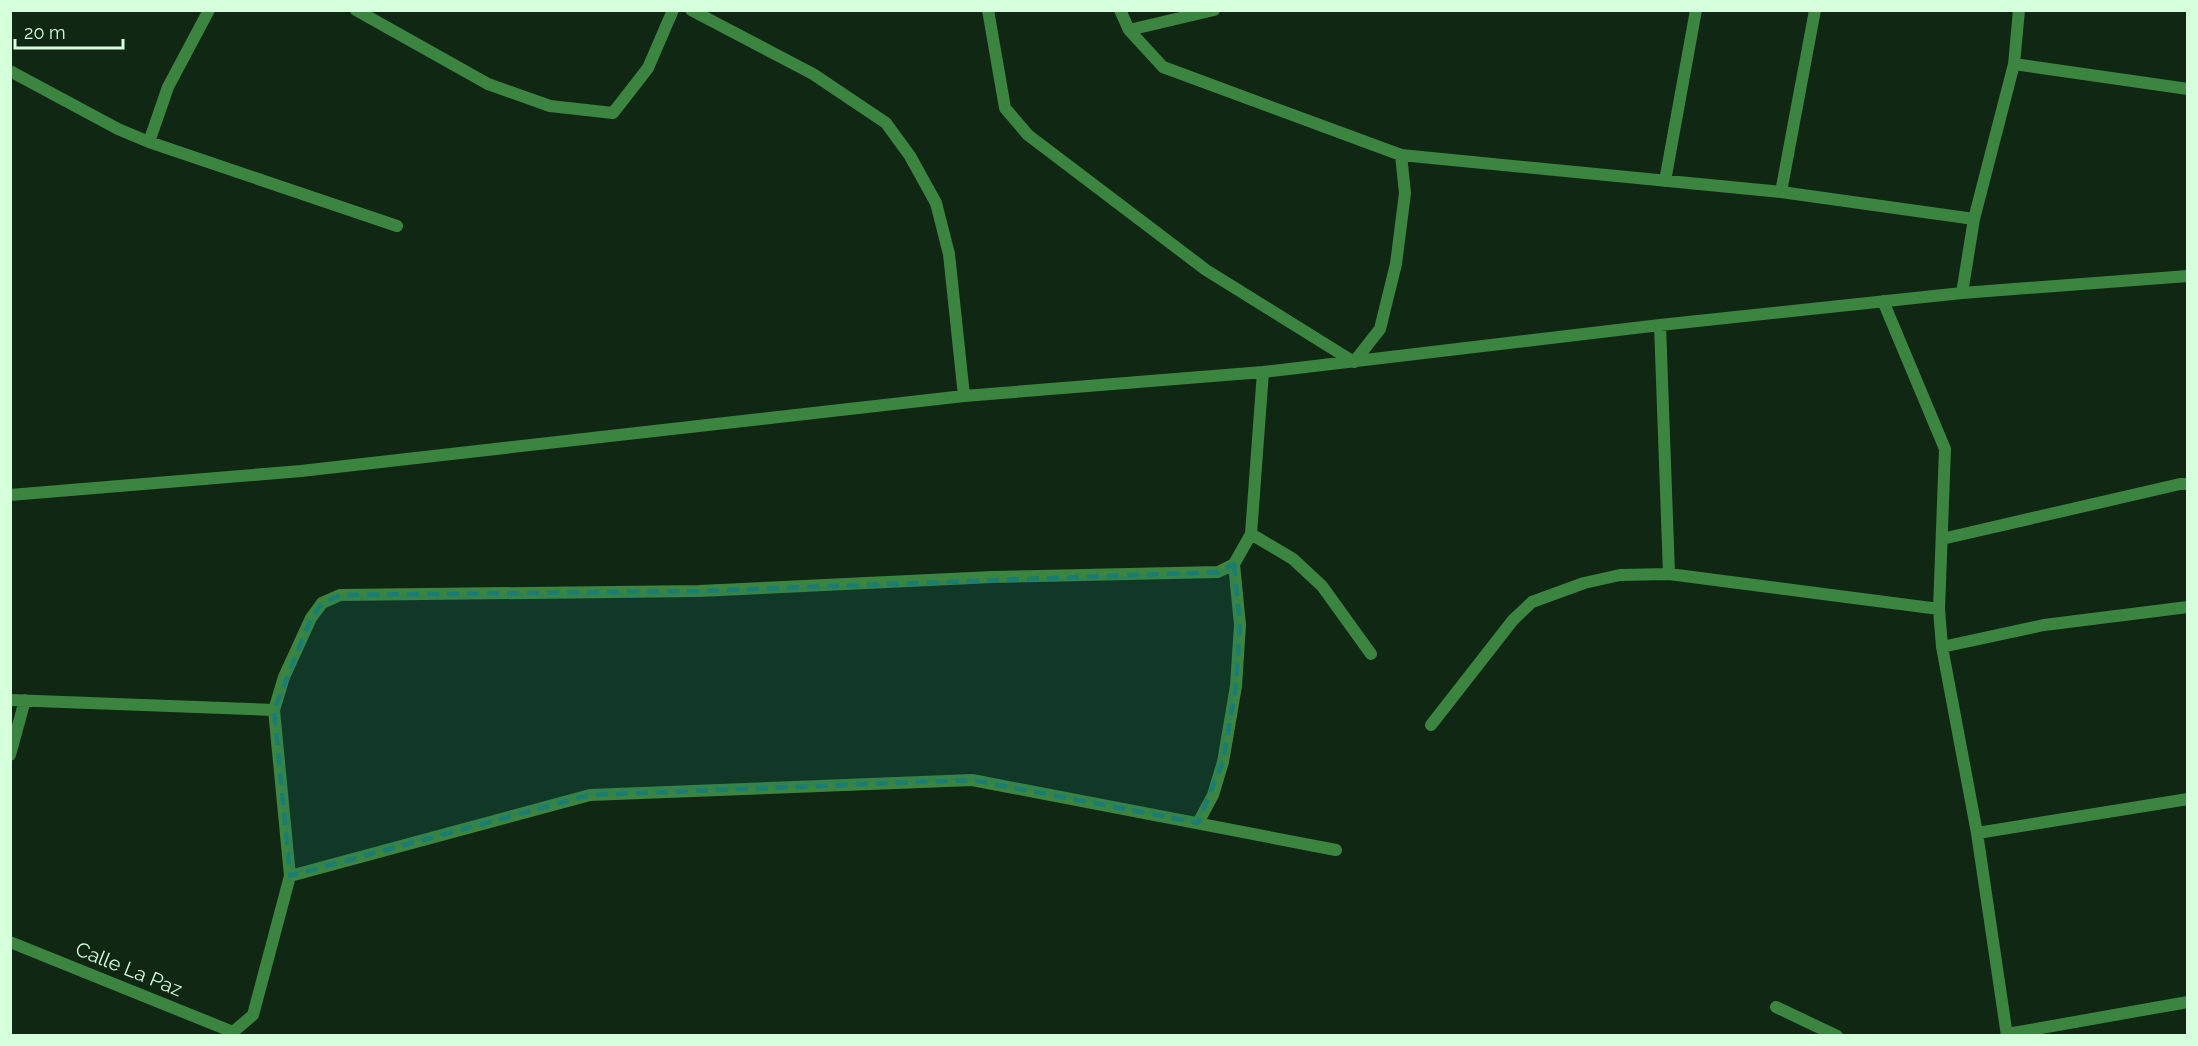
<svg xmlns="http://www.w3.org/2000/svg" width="2198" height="1046" viewBox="0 0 2198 1046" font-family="Raleway,sans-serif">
<rect width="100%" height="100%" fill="#102714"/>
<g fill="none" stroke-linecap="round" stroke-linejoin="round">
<path stroke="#3b8540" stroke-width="12" d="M1776,1007L1837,1036"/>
<path stroke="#3b8540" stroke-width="12" d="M356,10L488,84L550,106L613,113L648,68L673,10
M691,10L813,74L886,123L910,156L936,203L949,254L964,396
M988,10L1005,108L1028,135L1206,270L1354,362L1380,329L1396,264L1405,193L1401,155
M1120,10L1129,30L1163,67L1401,155L1781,192L1974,219
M1129,30L1214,10
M2014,64L2188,89
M10,71L118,129L149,142L397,226
M149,142L168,87L209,10
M1665,181L1696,10
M1781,192L1815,10
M1962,293L1974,219L2014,64L2019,10
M1883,301L1945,449L1939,609L1942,647L1977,833L2007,1036
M1660,325L1669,574
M10,495L301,471L964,396L1263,372L1660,325L1962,293L2188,276
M1251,534L1293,559L1322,586L1371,654
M1942,539L2180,484H2188
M1942,647L2044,625L2188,607
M10,700L274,710
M1431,725L1513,620L1532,602L1584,583L1620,575L1669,574L1939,609
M10,755L25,700
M1198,823L1213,795L1223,762L1236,686L1240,625L1234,564
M1977,833L2188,799
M290,876L274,710L284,677L311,618L322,603L340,595L699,591L992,577L1218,572L1234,564L1251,534L1263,372
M10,942L233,1032L253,1015L290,876L590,795L972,780L1336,850
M2007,1034L2188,1002"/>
</g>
<path fill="#197d74" fill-opacity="0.2" stroke="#197d74" stroke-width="4.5" stroke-dasharray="12 8" stroke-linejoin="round" d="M1234,564L1240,625L1236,686L1223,762L1198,823L972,780L590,795L290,876L274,710L311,618L322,603L340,595L699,591L1218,572Z"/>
<g text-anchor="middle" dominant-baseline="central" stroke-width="5" stroke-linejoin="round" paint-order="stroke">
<g font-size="20" fill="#d6ffdc" stroke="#102714">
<text transform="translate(129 969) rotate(22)">Calle La Paz</text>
</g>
</g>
<rect width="2198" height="1046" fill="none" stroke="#d6ffdc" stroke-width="24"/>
<path d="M15 39v9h108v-9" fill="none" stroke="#d6ffdc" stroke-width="3"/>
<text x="24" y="39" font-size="18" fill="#d6ffdc" stroke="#102714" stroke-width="4.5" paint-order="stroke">20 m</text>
</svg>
